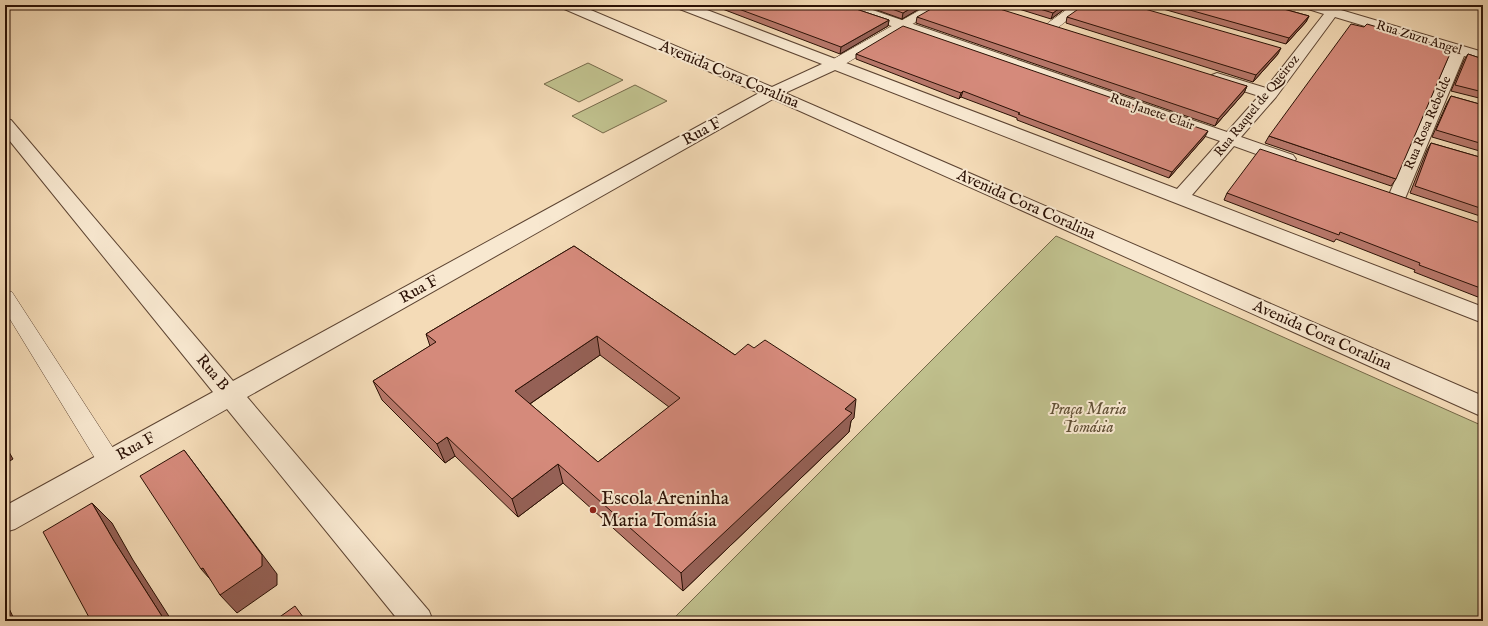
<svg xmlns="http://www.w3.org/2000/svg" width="1488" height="626" viewBox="0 0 1488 626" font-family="'IM FELL English',serif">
<rect width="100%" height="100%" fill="#f4dbb7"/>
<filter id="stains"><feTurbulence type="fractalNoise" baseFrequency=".005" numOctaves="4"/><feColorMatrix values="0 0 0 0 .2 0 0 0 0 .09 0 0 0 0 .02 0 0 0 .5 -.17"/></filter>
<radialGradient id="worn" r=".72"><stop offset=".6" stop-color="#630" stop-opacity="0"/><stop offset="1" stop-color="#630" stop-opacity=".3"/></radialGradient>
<path fill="#bfbf8c" stroke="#756848" d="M588,63L623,80L579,102L544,84Z
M635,85L667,101L603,133L572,116Z
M1056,236L1483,426V621H671Z"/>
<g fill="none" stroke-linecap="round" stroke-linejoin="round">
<defs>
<path id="lane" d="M929,5H943L941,7L840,67H830L828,64L830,61Z
M1073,5H1087L1056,29H1048L1046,26L1048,23Z
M5,290L12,292L117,454L120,461L117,468L109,470L101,468L5,311Z"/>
<path id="street" d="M560,5H579L772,87L822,64L677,8L675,5H694L1177,189L1220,141L840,8L838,5H858L1227,132L1259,96L1212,81L1209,78L1212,75L1217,73L1266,88L1324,14L1305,8L1303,5H1324L1483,52V61L1464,56L1404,201L1397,203L1390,201L1388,197L1451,52L1335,17L1276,97L1241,137L1293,155L1296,159L1293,163L1287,164L1281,163L1234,146L1192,195L1483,307V323L835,70L785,93L1483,396V417L773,99L247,397L429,611L433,621H399L227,409L15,529L5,532V506L213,392L5,135V119L11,120L233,381L759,93L562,8Z"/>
</defs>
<use href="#lane" stroke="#5d4432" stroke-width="1"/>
<use href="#street" stroke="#5d4432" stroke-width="2"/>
<use href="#lane" fill="#f8e8d0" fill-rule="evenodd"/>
<use href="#street" fill="#f8e8d0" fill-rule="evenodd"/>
</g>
<path fill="#b7776a" stroke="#2b1105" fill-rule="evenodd" d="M712,5H844L889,20L888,26L840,54Z
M863,5H926L902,19Z
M1006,5H1070L1051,19Z
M1149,5H1269L1309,16L1306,22L1286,44Z
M917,17L1247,86L1244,93L1215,126L916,23Z
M1067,17L1278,54L1253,82L1066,23Z
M856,54L1205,137L1169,178L1017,120V118L961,97L959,99L856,59Z
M1468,54L1483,59V99L1451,91L1464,60Z
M1451,96L1483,105V152L1432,137L1447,103Z
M1269,136L1396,179L1391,186L1265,143Z
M1431,143L1483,158V217L1410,193L1427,150Z
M1227,193L1483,224V299L1414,272L1415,270L1336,239L1334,242L1224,200Z
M574,246L735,355L854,418L851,421L849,432L683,591L563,483L518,517L455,456L445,463L382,400L373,381L430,346L426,334ZM600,355L669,407L598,462L530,404Z"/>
<path fill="#956156" stroke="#2b1105" d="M916,5H926L902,19L903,13Z
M1064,5H1070L1051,19L1053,13Z
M1309,16L1306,22L1286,44L1289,38Z
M889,20L888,26L840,54L841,47Z
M1281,48L1278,54L1253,82L1256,75Z
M1247,86L1244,93L1215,126L1218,119Z
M963,91L961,97L959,99L961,93Z
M1208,131L1205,137L1169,178L1172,172Z
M597,336L600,355L521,410L515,391Z
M856,399L854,418L851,421L849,432L683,591L681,573L845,409Z
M447,437L455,456L445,463L437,444Z
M5,445L13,459L5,464Z
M184,450L277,574V585L237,613L220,595Z
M558,464L563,483L518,517L512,499Z
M92,503L112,523L133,560L172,621H165L114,541Z
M203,568L218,588L201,569Z
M5,600L15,621H5Z"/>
<path fill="#d58a7b" stroke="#2b1105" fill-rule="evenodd" d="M728,5H844L889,20L841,47Z
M881,5H916L903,13Z
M938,5H987L1247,86L1218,119L917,17Z
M1027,5H1064L1053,13Z
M1084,5H1131L1281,48L1256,75L1067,17Z
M1172,5H1269L1309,16L1289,38Z
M1351,24L1364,27L1367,24L1452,49L1396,179L1269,136Z
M903,26L1208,131L1172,172L1018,114L1020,113L963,91L961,93L856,54Z
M1468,54L1483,59V92L1455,85Z
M1451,96L1483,105V144L1436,130Z
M1431,143L1483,158V209L1415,186Z
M1260,149L1483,224V289L1419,265L1420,263L1340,232L1339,235L1227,193Z
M574,246L735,355L748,344L754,348L765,340L856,399L845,409L852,413L681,573L558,464L512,499L447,437L437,444L373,381L436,342L426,334ZM597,336L680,398L598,462L515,391Z
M184,450L262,555V566L220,595L203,568L201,569L140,476Z
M92,503L114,541L165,621H91L43,532Z
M295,606L306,621H274Z"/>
<circle fill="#8f2418" stroke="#f8e8d0" stroke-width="1.5" cx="593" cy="510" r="4"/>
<g text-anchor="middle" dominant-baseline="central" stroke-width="4" stroke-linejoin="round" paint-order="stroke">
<g font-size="13" fill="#2b1105" stroke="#f8e8d0">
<text transform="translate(1419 38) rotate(17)">Rua Zuzu Angel</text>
<text transform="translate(1257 106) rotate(-51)">Rua Raquel de Queiroz</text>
<text transform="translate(1152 112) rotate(19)">Rua Janete Clair</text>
<text transform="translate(1428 123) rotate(-67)">Rua Rosa Rebelde</text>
</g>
<g font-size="16" fill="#2b1105" stroke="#f8e8d0">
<text transform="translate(729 75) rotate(23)">Avenida Cora Coralina</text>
<text transform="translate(702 132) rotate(-29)">Rua F</text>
<text transform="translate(1026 205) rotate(24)">Avenida Cora Coralina</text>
<text transform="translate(419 290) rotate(-29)">Rua F</text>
<text transform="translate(1322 336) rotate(24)">Avenida Cora Coralina</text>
<text transform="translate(212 373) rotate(50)">Rua B</text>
<text transform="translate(136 447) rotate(-29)">Rua F</text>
</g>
<g font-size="16" font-style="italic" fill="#5f4e34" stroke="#f8e8d0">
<text x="1088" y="410">Praça Maria<tspan x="1088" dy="18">Tomásia</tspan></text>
</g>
<g font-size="19" fill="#2b1105" stroke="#f8e8d0" text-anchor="start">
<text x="601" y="499">Escola Areninha<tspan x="601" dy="22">Maria Tomásia</tspan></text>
</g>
</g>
<rect width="1488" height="626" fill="none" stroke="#f4dbb7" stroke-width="20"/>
<rect x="6" y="6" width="1476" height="614" fill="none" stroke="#2b1105" stroke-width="2"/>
<rect x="10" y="10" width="1468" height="606" fill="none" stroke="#2b1105"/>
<rect width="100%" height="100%" filter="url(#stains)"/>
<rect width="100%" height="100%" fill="url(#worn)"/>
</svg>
